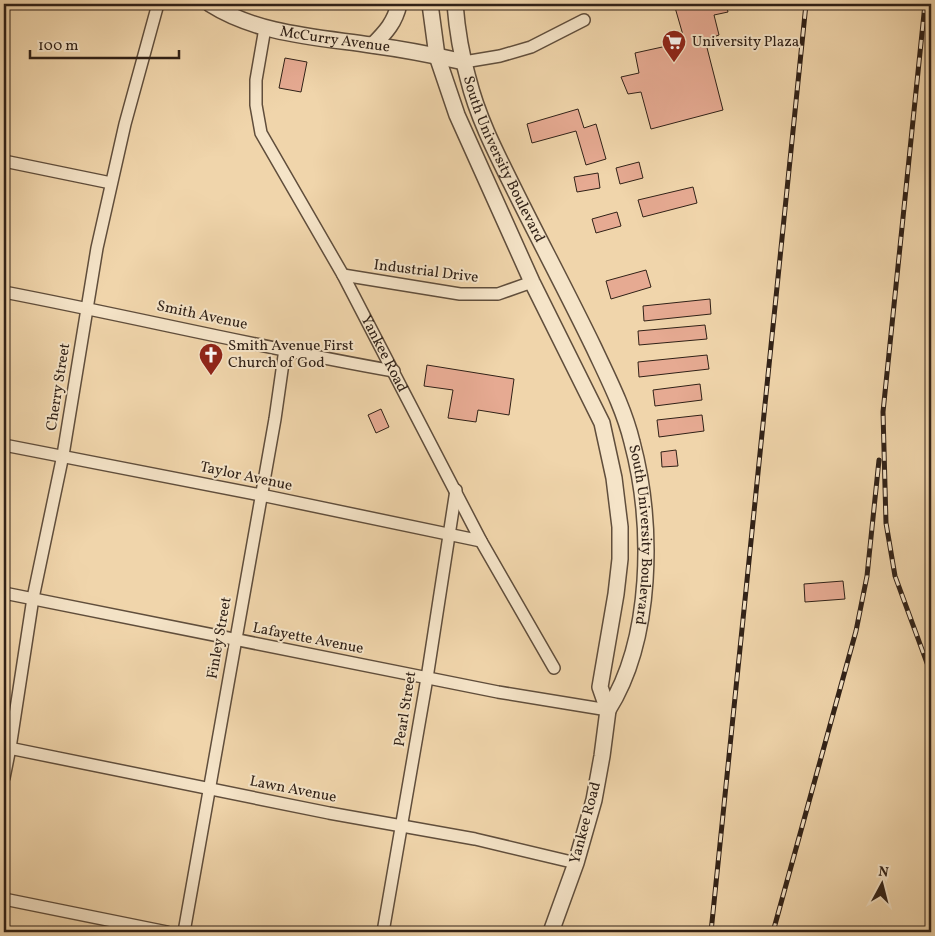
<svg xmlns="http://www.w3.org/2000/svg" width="935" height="936" viewBox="0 0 935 936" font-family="Vollkorn,serif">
<rect width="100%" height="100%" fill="#f0d5ab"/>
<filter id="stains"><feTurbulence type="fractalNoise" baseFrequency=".004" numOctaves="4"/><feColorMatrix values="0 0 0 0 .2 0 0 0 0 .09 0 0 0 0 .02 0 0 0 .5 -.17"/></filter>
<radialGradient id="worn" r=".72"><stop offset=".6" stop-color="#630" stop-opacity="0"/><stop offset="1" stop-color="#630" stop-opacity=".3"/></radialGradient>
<path fill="#e6aa92" stroke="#302117" d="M674,4H726L728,12L714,15L719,35L705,40L723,110L651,129L641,92L628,94L621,77L639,73L635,53L685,42Z
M285,58L307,62L301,92L279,88Z
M578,109L584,128L596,124L606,159L586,165L576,131L532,143L527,124Z
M639,162L643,178L620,184L616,168Z
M598,173L600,188L577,192L574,177Z
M693,187L697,203L643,217L638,200Z
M617,212L621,226L596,233L592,219Z
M646,270L651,287L611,299L606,281Z
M710,299L711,314L644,321L643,306Z
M705,325L707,339L639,345L638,331Z
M707,355L709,369L639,377L638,362Z
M427,365L514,379L509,415L478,410L476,422L448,418L453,390L424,386Z
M700,384L702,400L655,406L653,390Z
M381,409L389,427L376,433L368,415Z
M702,415L704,431L659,437L657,420Z
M676,450L678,466L662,467L661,452Z
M843,581L845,599L805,602L804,584Z"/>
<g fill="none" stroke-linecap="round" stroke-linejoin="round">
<defs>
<g id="minor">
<path id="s1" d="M265,28L256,80V105L261,133L343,275L481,541L554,668"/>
<path d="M464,62L500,56L531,47L584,20"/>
<path d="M4,161L111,183"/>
<path d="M343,275L460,294H498L532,282"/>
<path d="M4,292C134,317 263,348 394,371"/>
<path d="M4,445L261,495L481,541"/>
<path d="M4,593L498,692L608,710"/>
<path d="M4,747L329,813L475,839L576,863"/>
<path d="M4,778L10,748L33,598L63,455L97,248L125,124L158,4"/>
<path d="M4,899L167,932"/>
<path d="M184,932L275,419L285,349"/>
<path d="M383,932L427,678L456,490"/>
</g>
<g id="tertiary">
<path id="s2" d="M210,4C257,34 316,37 371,45C402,49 433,55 464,62"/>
<path d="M430,4L437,56L457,115L532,282L602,423L614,478L620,527V559L616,594L600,687L608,710L602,756L594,800L576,863L551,932"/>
<path id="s3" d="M455,4C457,29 461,54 468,78C477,115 494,149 511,183C538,238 567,292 594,348C608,378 624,409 632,442C644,487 648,535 645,581C642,625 632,672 608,710"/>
<path d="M373,45C386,32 395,22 399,4"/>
</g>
</defs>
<use href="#minor" stroke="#604e3c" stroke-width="14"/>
<use href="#tertiary" stroke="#604e3c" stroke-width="18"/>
<use href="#minor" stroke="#f5e4c8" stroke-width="11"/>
<use href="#tertiary" stroke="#f5e4c8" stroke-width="15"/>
<defs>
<path id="rail" d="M925,4L883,412L886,523L895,576L931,674
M711,932L806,4
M773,932L856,631L867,576L879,460"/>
</defs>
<use href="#rail" stroke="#302117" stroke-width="5"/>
<use href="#rail" stroke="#f5e4c8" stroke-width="3" stroke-dasharray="9" stroke-linecap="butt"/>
</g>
<defs>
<symbol id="supermarket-pin" viewBox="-11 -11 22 30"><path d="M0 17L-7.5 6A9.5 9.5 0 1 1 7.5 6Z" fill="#8f2418" stroke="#f5e4c8"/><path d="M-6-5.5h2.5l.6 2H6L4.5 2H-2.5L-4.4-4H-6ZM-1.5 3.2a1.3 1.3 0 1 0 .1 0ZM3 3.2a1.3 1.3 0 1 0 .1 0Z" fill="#fff"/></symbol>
<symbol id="church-pin" viewBox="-11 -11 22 30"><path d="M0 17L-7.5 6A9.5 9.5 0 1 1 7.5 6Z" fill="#8f2418" stroke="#f5e4c8"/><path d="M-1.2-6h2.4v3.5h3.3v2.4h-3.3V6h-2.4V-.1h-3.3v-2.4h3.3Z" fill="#fff"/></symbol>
</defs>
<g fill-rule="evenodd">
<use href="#supermarket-pin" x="660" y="28" width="28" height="38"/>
<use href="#church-pin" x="197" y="341" width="28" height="38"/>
</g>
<g text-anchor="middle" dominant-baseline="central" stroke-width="4" stroke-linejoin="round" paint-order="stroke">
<g font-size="15" fill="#302117" stroke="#f5e4c8">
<text stroke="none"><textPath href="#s2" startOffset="131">McCurry Avenue</textPath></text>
<text stroke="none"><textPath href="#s3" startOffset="164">South University Boulevard</textPath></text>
<text transform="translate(426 272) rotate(7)">Industrial Drive</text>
<text transform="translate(202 316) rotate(12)">Smith Avenue</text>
<text stroke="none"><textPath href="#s1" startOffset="359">Yankee Road</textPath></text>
<text transform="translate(59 387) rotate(-81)">Cherry Street</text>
<text transform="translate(246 477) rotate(12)">Taylor Avenue</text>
<text stroke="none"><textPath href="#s3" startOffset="569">South University Boulevard</textPath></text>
<text transform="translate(220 638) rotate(-80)">Finley Street</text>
<text transform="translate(308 639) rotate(11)">Lafayette Avenue</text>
<text transform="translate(406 709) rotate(-81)">Pearl Street</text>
<text transform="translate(293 790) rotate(11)">Lawn Avenue</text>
<text transform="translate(586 823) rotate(-75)">Yankee Road</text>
</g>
<g font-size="15" fill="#302117" stroke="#f5e4c8" text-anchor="start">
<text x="692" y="42">University Plaza</text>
<text x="228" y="346">Smith Avenue First<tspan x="228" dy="17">Church of God</tspan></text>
</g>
</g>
<rect width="935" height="936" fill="none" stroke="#f0d5ab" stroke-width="20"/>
<rect x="5" y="5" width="925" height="926" fill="none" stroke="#302117" stroke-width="2.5"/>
<rect x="10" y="10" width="915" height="916" fill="none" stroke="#302117"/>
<g transform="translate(882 884) rotate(7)" stroke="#f5e4c8" stroke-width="4" paint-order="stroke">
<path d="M0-4L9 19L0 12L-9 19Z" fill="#302117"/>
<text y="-8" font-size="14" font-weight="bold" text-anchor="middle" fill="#302117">N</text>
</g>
<path d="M30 50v8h149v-8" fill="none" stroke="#302117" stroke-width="2.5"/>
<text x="38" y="50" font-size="15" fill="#302117" stroke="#f5e4c8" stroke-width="4" paint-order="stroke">100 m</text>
<rect width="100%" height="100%" filter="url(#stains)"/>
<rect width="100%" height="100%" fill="url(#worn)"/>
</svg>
